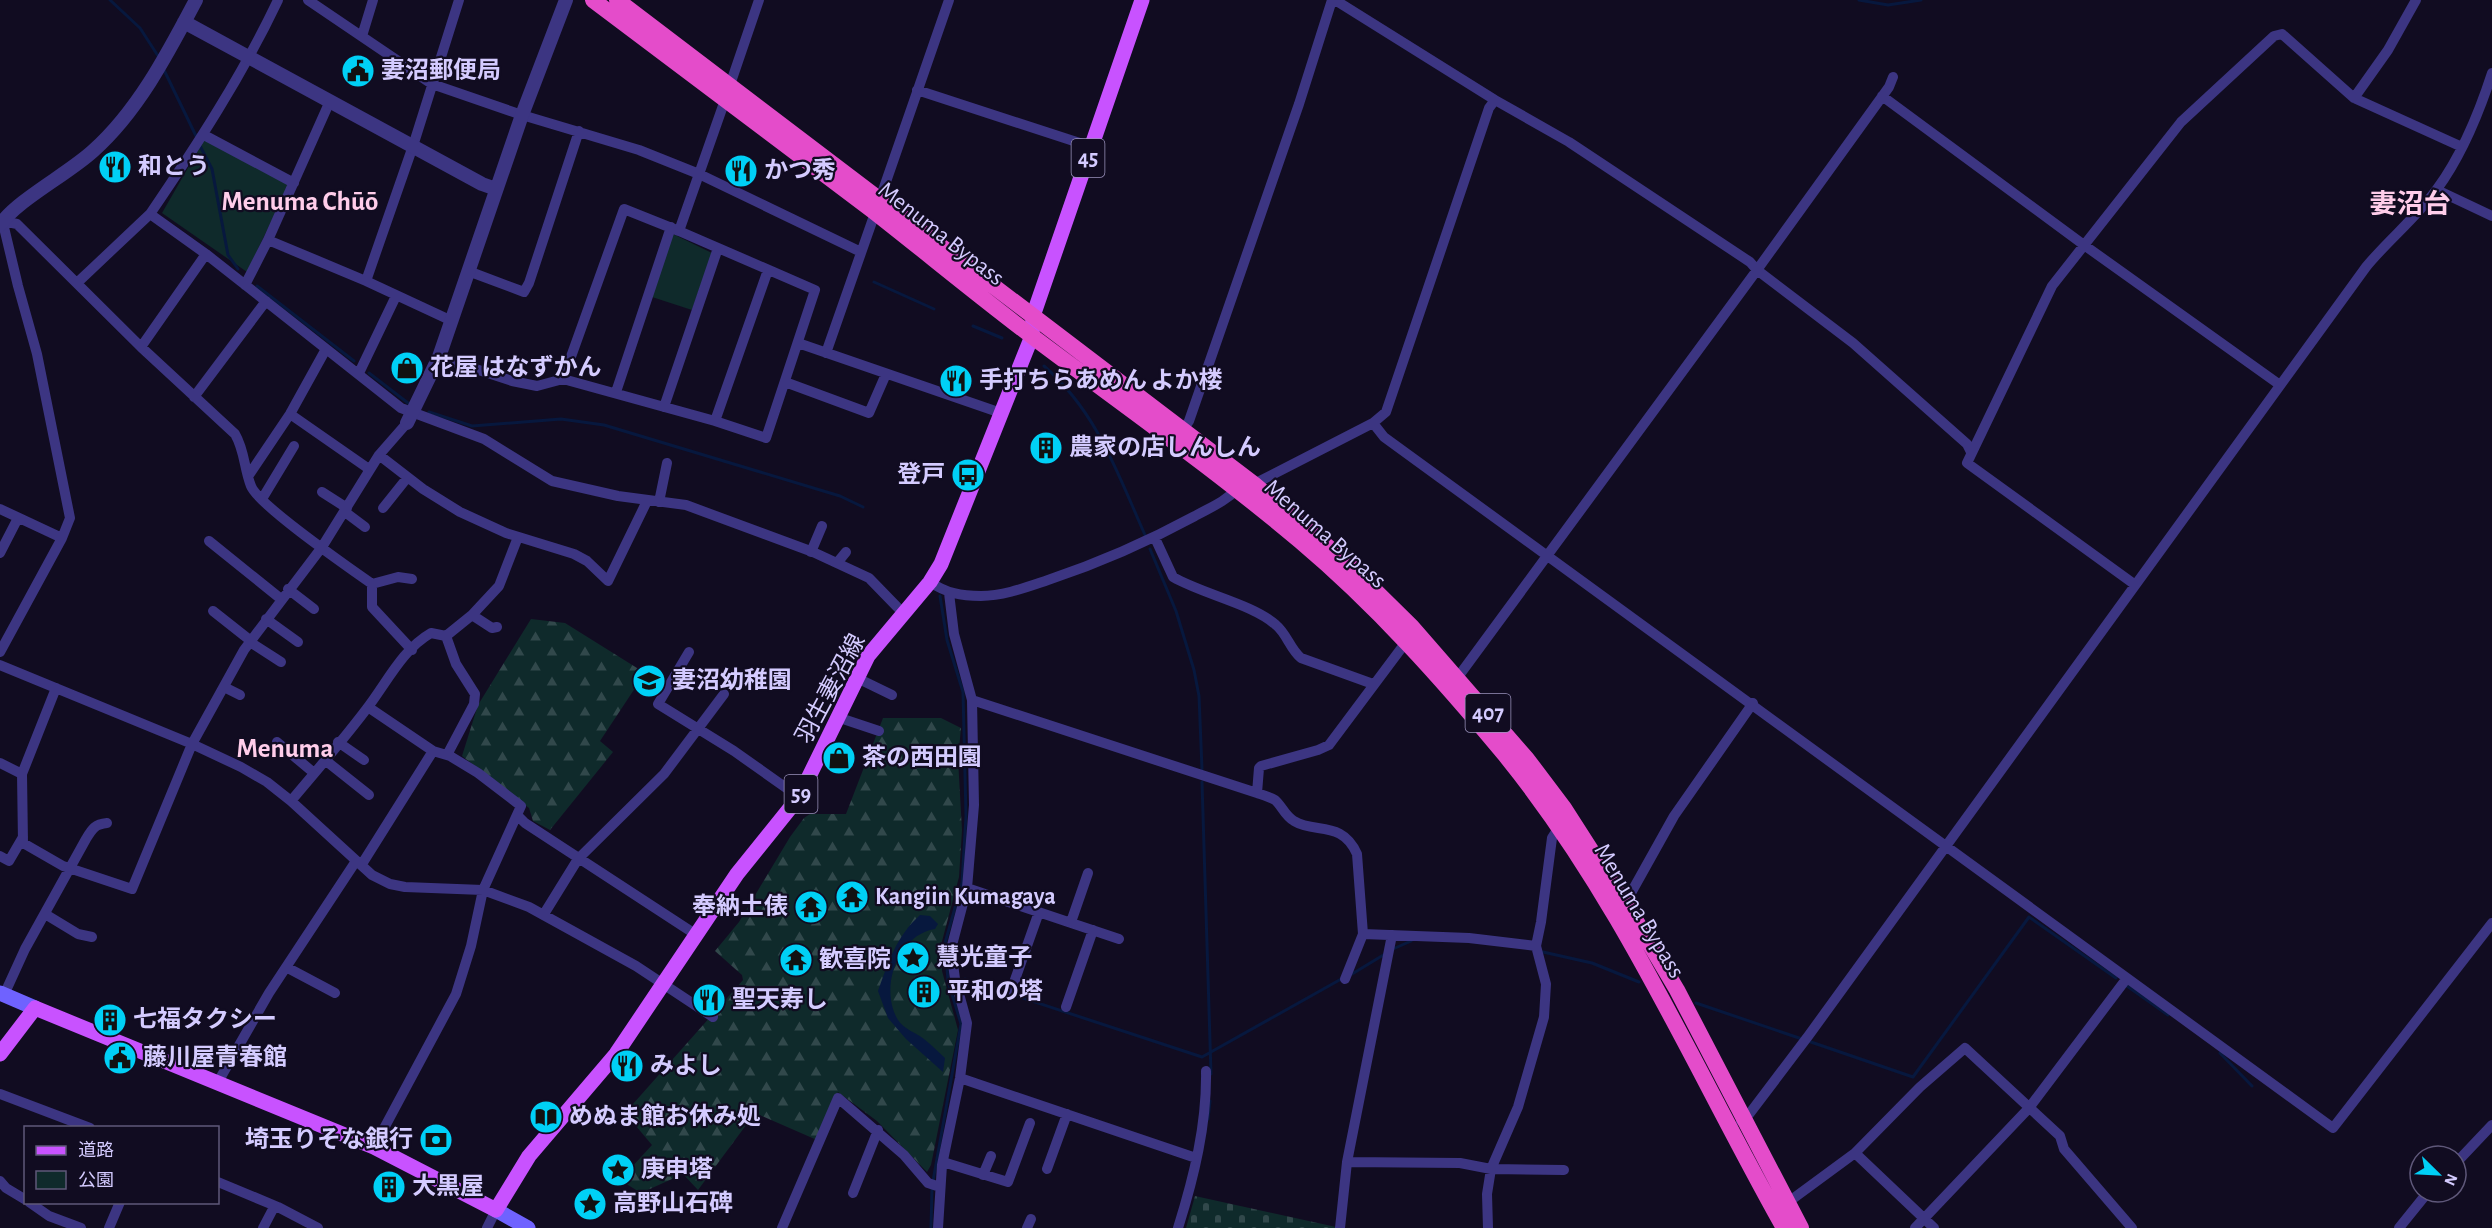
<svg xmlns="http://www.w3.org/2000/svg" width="2492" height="1228" viewBox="0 0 2492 1228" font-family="'Alegreya Sans','Noto Sans JP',sans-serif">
<defs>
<pattern id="forest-firs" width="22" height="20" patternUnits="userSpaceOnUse" patternTransform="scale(1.5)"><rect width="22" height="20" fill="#0f2a2b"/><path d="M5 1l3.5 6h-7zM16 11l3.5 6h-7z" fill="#31484b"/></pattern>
<pattern id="cemetery-stones" width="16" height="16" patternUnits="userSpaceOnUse" patternTransform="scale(1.5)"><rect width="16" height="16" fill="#0f2a2b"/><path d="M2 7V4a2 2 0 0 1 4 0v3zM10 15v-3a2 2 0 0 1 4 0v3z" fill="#31484b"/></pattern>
</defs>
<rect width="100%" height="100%" fill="#110c21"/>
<path fill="url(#forest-firs)" d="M531,619L565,623L645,673L600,741L613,752L550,830L533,821L529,808L462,756L478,705Z
M883,718H941L961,728L958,759L962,830L959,877L941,945L942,971L958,1030L931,1165L927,1172L877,1121L838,1092L817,1140L755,1113L698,1190L683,1174L641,1193L620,1180L652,1145L625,1113L743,980L742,975L715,951L739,922L790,837L804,818L810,814H846Z"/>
<path fill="url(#cemetery-stones)" d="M1195,1196L1336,1227V1228H1186Z"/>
<path fill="#0f2a2b" d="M204,140L289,184L247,272L162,213Z
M673,234L712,253L692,310L652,297Z"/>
<path fill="#07183e" d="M920,915L930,916L938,924L935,929C897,935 879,989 898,1020C905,1030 915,1032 924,1039C932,1045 938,1052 945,1058L943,1072L906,1039L888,1018L878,991C889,961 896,937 920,915Z"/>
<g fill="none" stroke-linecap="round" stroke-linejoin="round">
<path stroke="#07183e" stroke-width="3" d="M110,0L140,28L160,59
M1859,0L1888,5L1921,0
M163,68L197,138
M199,144L212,169L228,255L238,269
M874,282L934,309
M257,286L354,361
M973,326L1002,338
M1044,366C1097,412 1117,472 1145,535
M369,373L408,403
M429,412L472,426L561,419L604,425L840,496L863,507
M1150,549L1176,611L1194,670L1199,696L1202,769
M1202,782L1211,1074
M1393,949L1411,941
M1543,952L1592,963L1639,982
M1352,974L1385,954
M965,979L1202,1057L1343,978
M2127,986L2168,1015
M1696,1003L1802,1039
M1808,1041L1913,1077L2029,917L2116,978
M2220,1053L2252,1086
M1208,1119L1210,1101
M933,1181L961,1024L948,981L945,943L962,883L966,816L963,692L947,640L940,596
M931,1228L932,1188"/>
<path stroke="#3c3582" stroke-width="10" d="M308,0L432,84L522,115L639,150L699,174L861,252
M1335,0L1495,100L1569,142L1750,262L1757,270L1853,343L1967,444L1971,452
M362,36L373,0
M730,85L759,0
M917,90L1092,147
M1882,96L2084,245L2280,385
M2354,98L2388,50L2416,0
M204,135L294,183
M2437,190L2492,216
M880,199L949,0
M150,214C197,145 242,76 278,0
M3,221L17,224L141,347L235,434C245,451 244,469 251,486C258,505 351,569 372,584V607L412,650
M679,231L725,100
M268,240L366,281L452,321
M468,271L524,292L529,283L579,131
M366,281L413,146L459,0
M78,282L150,214L206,254L401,408L484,439L552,481L618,496L686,505L813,552L869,578L903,613
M245,285L268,240L330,101
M798,343L1001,413
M141,347L206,254
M826,353L875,213
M439,357L512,381L537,386L563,379L715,421L766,438L815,290L679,231L624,209L563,379
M359,373L396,296
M785,382L869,413L886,374
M616,392L671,227
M194,397L266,301
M664,407L718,248
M290,414L369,469
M715,421L768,270
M1373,423L1384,437C1702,665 2015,900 2333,1128L2492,923
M1183,430L1189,421L1299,104L1332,0
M379,455L423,489L460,512L506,533L574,554L587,561L608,581L647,501
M249,475L290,414L326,349
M1254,484L1373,423L1386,412L1489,108L1495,100
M322,492L347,508
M262,499L294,446
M659,502L667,463
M383,508L407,478
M0,509L62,538
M345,512L365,527
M1155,538L1173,577C1202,594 1253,604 1276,625C1287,634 1290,649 1301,658L1373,684
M209,541L281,599
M811,552L822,526
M0,553L18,518
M837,563L846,552
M930,582C946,593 961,596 981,596C1004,596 1027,587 1048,580C1099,563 1147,542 1195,516C1209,508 1225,502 1237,489
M372,584L398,577L412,579
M2134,584L1967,463L2052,286L2181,122L2274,36L2282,34L2354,98L2462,147
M288,589L314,609
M213,611L251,641
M472,615L492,628L497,627
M266,619L298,642
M446,636L456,664L475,694L474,704L447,755
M250,642L281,662
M0,652L62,538L70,518L37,354L18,286L2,219
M689,652L658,704L734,751L799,797
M0,665L192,744L241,767L267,782L291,801L372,875L390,884L405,887L483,890L529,907L636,966L713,1017
M1458,677L1757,270L1889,87L1893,77
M857,678L892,695
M224,687L240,695
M56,688L22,774L23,843L63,866L132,889L192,744L244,650L322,547L379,455L407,423
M972,700L1257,793C1263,795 1270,797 1275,800C1282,806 1285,816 1294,821C1315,834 1342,820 1357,854L1363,934L1469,938L1536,946
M368,707L433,751L450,756L478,773L521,806L483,890L471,946L456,994L374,1147
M837,717L879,731
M277,742L314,773
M338,742L364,760
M325,760L369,795
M0,763L22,774
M1257,793L1259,768L1261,766L1318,750L1329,745L1406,642
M291,801C317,770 344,739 368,707C387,682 403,649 431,633L446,636L472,615L499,586L518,537
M518,816L525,823L695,934
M0,856L9,861L23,837
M362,864L433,751
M967,888L1119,939
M1622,907L1631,893L1674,816L1753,703
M45,914L78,934L92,937
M544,914L578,859L664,774L724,694
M1071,922L1088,873
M286,967L335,993
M1345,979L1363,934
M1011,991L1039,912
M4,995L25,949L86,839C92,829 95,824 107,823
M1066,1007L1093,930
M960,1078L1196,1158
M218,1082L269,993L356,861
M0,1094L90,1128
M1741,1121L1750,1113L1809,1035L2366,267C2388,240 2417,217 2437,189C2462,155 2479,113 2492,73
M1855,1153L1934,1228
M943,1162L1008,1182L1030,1123
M1347,1162L1460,1163L1491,1169L1564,1170
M2456,1163L2492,1125
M1047,1169L1067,1114
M983,1175L991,1156
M0,1181L6,1188L26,1200
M218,1182L278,1207L318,1228
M853,1193L878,1130
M29,1202L49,1216L81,1228
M1787,1203L1855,1153L1920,1087L1965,1048L2060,1136L2064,1149L2132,1228
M109,1228L120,1202
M263,1228L273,1209L278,1207
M487,1228L496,1210
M782,1228L838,1098L904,1155L928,1183L940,1187
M938,1228L942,1165L960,1078L967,1023L955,979L951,949L967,888L974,805L972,700L954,634L949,593
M1027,1228L1031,1219
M1178,1228C1194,1177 1207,1124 1206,1071
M1340,1228L1347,1162L1392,935
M1488,1228L1487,1194L1491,1169L1518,1107L1544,1017L1546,984L1536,946L1541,922L1552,838L1559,827
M1915,1228L2029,1108L2127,978
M2399,1228L2428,1192"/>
<path stroke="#3c3582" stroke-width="14" d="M184,22L482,184L496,189
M0,225C17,200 68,174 93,151C138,111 168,53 196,0
M407,423L439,357L522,115L566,0"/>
<path stroke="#6f62ff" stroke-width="15" d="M0,993L35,1008
M496,1210L528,1228"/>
<path stroke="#c852ff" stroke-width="15" d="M0,1054L35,1008L374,1147L496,1210L529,1156L616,1054L737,874L799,797L868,656L930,582L941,564L1032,336L1033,316L1142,0"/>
<path stroke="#e44cca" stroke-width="16" d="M593,0C686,70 779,140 872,210C927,253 981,298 1037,340C1125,406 1216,470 1300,541C1376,605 1442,679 1505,755C1622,899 1694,1068 1784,1228
M617,0L1254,484L1347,563L1412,627L1527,759L1564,808L1632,914L1677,990L1801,1228"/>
</g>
<defs>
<symbol id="civic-disc" viewBox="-11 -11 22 22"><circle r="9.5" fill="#00d0f6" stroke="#110c21"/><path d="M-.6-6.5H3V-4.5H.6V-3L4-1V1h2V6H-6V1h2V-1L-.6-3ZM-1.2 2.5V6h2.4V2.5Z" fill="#111"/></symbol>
<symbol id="restaurant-disc" viewBox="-11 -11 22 22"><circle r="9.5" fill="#00d0f6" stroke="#110c21"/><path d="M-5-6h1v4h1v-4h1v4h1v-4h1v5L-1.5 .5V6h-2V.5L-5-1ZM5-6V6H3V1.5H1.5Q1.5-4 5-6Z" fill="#111"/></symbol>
<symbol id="shop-disc" viewBox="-11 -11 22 22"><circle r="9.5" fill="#00d0f6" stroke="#110c21"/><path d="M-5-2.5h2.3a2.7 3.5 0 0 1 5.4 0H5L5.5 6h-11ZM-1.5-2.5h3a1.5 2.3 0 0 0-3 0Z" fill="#111"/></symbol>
<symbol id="building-disc" viewBox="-11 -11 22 22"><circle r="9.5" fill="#00d0f6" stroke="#110c21"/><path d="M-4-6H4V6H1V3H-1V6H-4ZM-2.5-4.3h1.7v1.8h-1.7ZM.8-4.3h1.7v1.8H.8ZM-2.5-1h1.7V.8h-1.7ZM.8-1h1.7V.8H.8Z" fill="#111"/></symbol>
<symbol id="bus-disc" viewBox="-11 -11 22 22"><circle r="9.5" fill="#00d0f6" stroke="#110c21"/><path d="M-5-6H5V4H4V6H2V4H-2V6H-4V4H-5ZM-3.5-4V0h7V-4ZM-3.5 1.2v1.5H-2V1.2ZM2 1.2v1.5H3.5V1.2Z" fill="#111"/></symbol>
<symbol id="school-disc" viewBox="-11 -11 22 22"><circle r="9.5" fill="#00d0f6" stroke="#110c21"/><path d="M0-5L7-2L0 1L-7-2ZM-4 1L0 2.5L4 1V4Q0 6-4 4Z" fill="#111"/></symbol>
<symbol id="temple-disc" viewBox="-11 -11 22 22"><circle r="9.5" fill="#00d0f6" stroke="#110c21"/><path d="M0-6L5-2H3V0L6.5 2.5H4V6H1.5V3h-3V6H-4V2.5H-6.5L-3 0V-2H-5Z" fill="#111"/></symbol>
<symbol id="sight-disc" viewBox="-11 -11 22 22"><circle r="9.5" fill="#00d0f6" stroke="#110c21"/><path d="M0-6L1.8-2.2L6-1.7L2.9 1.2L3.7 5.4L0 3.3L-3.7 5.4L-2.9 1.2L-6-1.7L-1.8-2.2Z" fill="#111"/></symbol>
<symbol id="library-disc" viewBox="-11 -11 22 22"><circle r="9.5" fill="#00d0f6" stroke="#110c21"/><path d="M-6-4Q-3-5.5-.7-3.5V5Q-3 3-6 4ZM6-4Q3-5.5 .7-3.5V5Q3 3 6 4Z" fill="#111"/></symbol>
<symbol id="bank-disc" viewBox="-11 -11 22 22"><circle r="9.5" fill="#00d0f6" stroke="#110c21"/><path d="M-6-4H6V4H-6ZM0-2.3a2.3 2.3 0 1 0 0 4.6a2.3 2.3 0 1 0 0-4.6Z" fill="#111"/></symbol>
</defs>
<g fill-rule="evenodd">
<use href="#civic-disc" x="339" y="52" width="38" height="38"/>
<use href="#restaurant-disc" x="96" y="148" width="38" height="38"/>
<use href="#restaurant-disc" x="722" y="152" width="38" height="38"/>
<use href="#shop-disc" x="388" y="349" width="38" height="38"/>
<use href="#restaurant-disc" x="937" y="362" width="38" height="38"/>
<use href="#building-disc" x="1027" y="429" width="38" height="38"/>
<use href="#bus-disc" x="949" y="456" width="38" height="38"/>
<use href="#school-disc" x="630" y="662" width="38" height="38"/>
<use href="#shop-disc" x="820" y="739" width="38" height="38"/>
<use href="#temple-disc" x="833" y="878" width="38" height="38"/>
<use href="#temple-disc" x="792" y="888" width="38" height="38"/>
<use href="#sight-disc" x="894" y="939" width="38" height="38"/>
<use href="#temple-disc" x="777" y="941" width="38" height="38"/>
<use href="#building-disc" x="905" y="973" width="38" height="38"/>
<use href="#restaurant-disc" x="690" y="981" width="38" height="38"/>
<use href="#building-disc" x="91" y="1001" width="38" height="38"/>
<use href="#civic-disc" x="101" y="1039" width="38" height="38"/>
<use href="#restaurant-disc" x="608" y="1047" width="38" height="38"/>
<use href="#library-disc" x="527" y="1098" width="38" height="38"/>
<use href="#bank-disc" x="417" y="1121" width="38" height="38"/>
<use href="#sight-disc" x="599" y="1151" width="38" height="38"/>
<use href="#building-disc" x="370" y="1168" width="38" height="38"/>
<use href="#sight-disc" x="571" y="1185" width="38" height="38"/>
</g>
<g text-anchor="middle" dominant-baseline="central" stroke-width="4.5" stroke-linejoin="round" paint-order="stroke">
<g fill="#110c21" stroke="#9a92bc" stroke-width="1.5">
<rect x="1071.5" y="139" width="33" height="38" rx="4.5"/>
<rect x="1465.5" y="694" width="45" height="38" rx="4.5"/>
<rect x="784.5" y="775" width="33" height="38" rx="4.5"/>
</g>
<g font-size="22" font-weight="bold" fill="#d4cbff">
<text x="1088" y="158">45</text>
<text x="1488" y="713">407</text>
<text x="801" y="794">59</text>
</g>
<g font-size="24" font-weight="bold" fill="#d4cbff" stroke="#110c21" text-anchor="start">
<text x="381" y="71">妻沼郵便局</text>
<text x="138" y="167">和とう</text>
<text x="764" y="171">かつ秀</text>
<text x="430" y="368">花屋 はなずかん</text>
<text x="979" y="381">手打ちらあめん よか楼</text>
<text x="1069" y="448">農家の店しんしん</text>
<text x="945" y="475" text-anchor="end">登戸</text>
<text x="672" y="681">妻沼幼稚園</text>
<text x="862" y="758">茶の西田園</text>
<text x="875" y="897">Kangiin Kumagaya</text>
<text x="788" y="907" text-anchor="end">奉納土俵</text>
<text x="936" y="958">慧光童子</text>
<text x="819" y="960">歓喜院</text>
<text x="947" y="992">平和の塔</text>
<text x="732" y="1000">聖天寿し</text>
<text x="133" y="1020">七福タクシー</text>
<text x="143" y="1058">藤川屋青春館</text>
<text x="650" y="1066">みよし</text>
<text x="569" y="1117">めぬま館お休み処</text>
<text x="413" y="1140" text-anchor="end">埼玉りそな銀行</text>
<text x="641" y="1170">庚申塔</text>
<text x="412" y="1187">大黒屋</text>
<text x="613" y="1204">高野山石碑</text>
</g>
<g font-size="24" fill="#d4cbff" stroke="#110c21">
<text transform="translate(941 234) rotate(38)">Menuma Bypass</text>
<text transform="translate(1325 534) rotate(41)">Menuma Bypass</text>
<text transform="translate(831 689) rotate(-62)">羽生妻沼線</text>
<text transform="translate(1639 911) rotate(59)">Menuma Bypass</text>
</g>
<g font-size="27" font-weight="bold" fill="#ffcdea" stroke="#110c21">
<text x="300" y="201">Menuma Chūō</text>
<text x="2410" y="204">妻沼台</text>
<text x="285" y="748">Menuma</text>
</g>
</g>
<rect x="24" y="1126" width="195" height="78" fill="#110c21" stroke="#5f587a" stroke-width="1.5"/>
<rect x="36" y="1146" width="30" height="9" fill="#c852ff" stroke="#5f587a" stroke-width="1.5"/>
<text x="78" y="1156" font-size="18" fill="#d4cbff">道路</text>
<rect x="36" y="1171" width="30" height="18" fill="#0f2a2b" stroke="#5f587a" stroke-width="1.5"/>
<text x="78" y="1186" font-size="18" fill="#d4cbff">公園</text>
<g transform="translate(2438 1174) rotate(114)"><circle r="28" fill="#110c21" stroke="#5f587a" stroke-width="1.5"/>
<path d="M0-4.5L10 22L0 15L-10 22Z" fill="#00d0f6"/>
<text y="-9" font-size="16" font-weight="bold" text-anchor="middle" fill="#d4cbff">N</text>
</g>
</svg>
